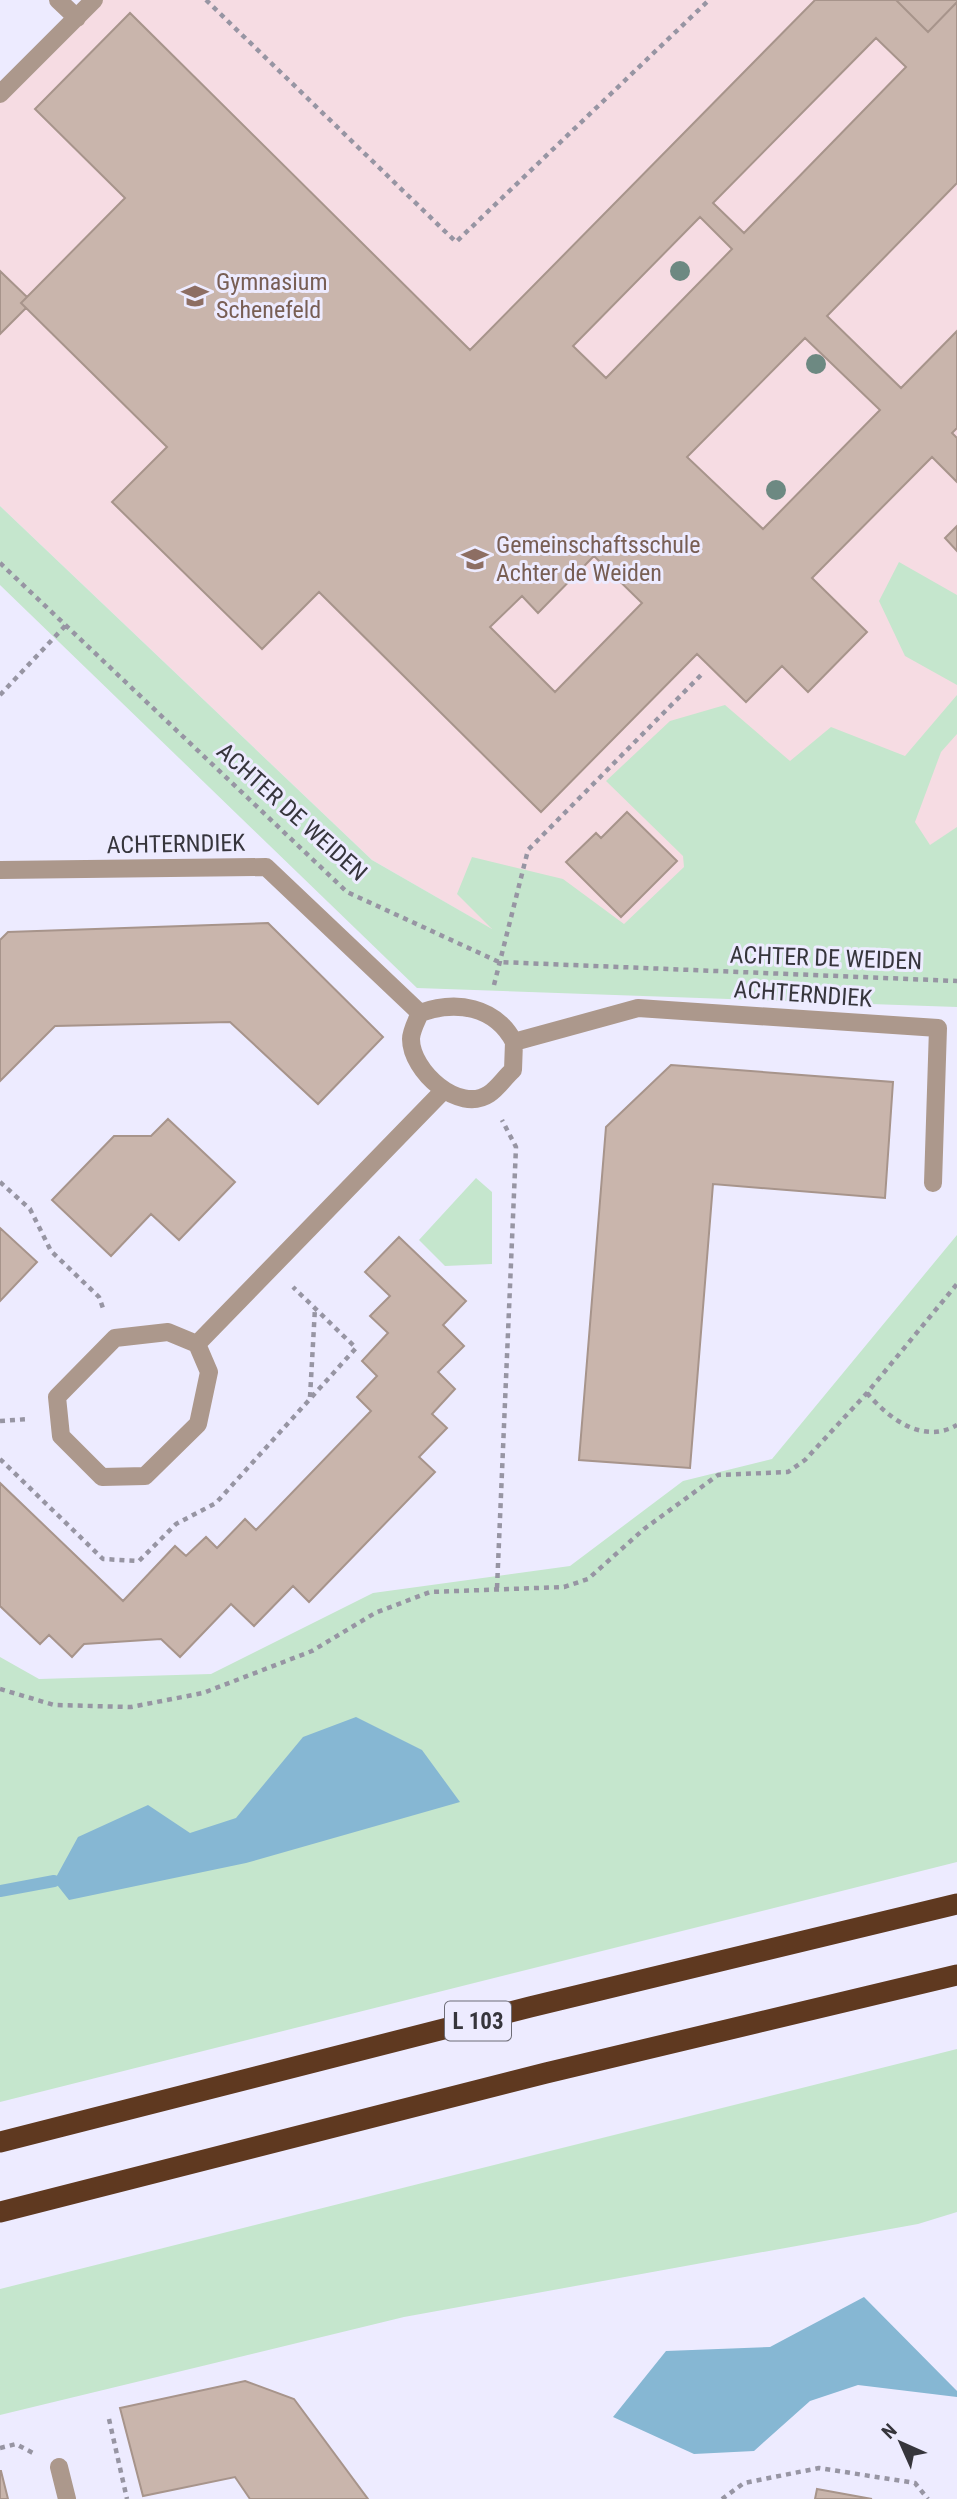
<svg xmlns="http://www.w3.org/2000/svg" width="957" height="2499" viewBox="0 0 957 2499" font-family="'Roboto Condensed',sans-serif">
<rect width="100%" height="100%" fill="#edebff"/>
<path fill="#f6dce3" d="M86,0H957V945L495,931L372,860L0,506V86Z"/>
<path fill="#c5e6cd" d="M0,506L372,860L492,929L457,894L472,857L563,879L624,924L684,867L683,856L606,781L670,721L725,705L790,761L831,727L905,756L957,695V734L941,752L915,822L930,845L957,827V1007L417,988L0,585Z
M899,562L957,595V685L905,656L879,601Z
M476,1178L492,1192V1264L445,1266L419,1240Z
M957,1235V1862L0,2102V1657L39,1679L211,1674L373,1593L570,1566L683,1481L772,1459Z
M957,2049V2212L918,2224L404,2317L0,2415V2289Z"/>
<path fill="#86b7d3" d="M356,1717L422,1750L460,1802L246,1863L69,1900L54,1881L78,1837L148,1805L190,1833L236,1818L303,1737Z
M864,2297L957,2391V2397L858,2385L810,2401L754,2451L694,2454L613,2417L666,2351L770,2347Z"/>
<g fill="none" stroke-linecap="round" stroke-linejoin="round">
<path stroke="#86b7d3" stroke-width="12" d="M0,1891L54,1881"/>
</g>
<path fill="#c9b5ac" stroke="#a7948b" stroke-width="2" fill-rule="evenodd" d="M815,0H896L928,32L957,2V183L827,316L901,388L957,331V428L952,433L957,438V482L932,457L812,578L867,632L808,692L782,666L746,702L697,654L541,812L319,592L262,649L112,502L167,447L21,303L125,198L35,109L130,13L470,350ZM876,38L906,67L744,233L713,203ZM700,217L732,249L606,378L573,346ZM805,338L880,410L763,529L687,457ZM594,556L642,603L555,692L490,627L522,596L538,613Z
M896,0H957V2L928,32Z
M0,271L27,297L21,303L26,308L0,334Z
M957,526V551L945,538Z
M627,812L677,861L621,917L566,862L596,833L601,838Z
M268,923L383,1037L318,1104L230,1022L55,1026L0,1081V940L8,932Z
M671,1065L893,1082L885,1198L713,1184L690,1468L579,1460L606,1127Z
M168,1119L235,1182L179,1240L151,1214L111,1256L52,1200L114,1136H151Z
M0,1228L37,1262L0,1301Z
M399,1237L466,1301L443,1325L464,1346L438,1372L455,1389L432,1414L447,1428L419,1457L435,1472L309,1602L293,1586L254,1626L231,1604L180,1657L161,1639L84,1644L72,1657L49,1635L40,1644L0,1606V1483L123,1601L175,1546L186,1556L206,1537L217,1548L245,1519L256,1530L371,1411L357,1397L377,1376L362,1361L388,1333L370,1316L390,1296L365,1272Z
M245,2381L294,2399L368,2499H250L235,2477L143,2496L120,2408Z
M0,2471H1L8,2499H0Z
M817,2489L872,2499H815Z"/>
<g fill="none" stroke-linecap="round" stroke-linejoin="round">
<path stroke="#9795a3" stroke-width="4.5" stroke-dasharray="5 5" stroke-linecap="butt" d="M206,0L456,242L709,0
M0,563L347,892L499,962L957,981
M0,695L66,625
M494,985L528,850L704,672
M0,1182L30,1209L51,1251L99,1297L104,1311
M867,1393C888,1418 923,1445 957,1425
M310,1397L315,1308
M0,1421L29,1419
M0,1459L103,1559L139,1561L176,1524L216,1503L356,1348L293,1287
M497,1588L516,1147L502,1120
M0,1689L54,1705L131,1707L203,1693L312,1651L375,1613L430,1592L564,1587L588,1579L644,1529L718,1475L788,1472L805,1460L867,1393L957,1284
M109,2419L127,2499
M0,2448L16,2444L33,2453
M722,2499L744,2483L819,2468L915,2483L928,2499"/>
<path stroke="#ac988c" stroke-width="18" d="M58,0L77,18
M0,94L94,0
M59,2467L67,2499"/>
<path stroke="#ac988c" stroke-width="18" d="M0,870L266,867L420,1013
M420,1013C456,1000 495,1006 514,1042L638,1008L938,1028L933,1183
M420,1013C417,1020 411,1031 411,1039C411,1071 459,1114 489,1094C498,1088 505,1077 513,1070L514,1042
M168,1332L197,1344L209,1372L198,1424L145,1476L102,1477L61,1436L57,1397L115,1338Z
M197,1344L444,1090"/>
<path stroke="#5f3920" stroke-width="21" d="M0,2142L530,2007L957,1904
M0,2212L546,2073L957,1975"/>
</g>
<g fill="#6d8982">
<circle cx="680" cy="271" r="10"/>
<circle cx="816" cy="364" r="10"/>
<circle cx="776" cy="490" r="10"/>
</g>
<defs>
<symbol id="school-bare" viewBox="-9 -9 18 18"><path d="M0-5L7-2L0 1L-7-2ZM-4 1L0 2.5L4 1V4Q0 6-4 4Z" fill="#8d6e63" stroke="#edebff" stroke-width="2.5" paint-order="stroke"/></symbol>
</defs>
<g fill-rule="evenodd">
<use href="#school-bare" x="176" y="277" width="38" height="38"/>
<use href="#school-bare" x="456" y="540" width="38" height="38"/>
</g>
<g text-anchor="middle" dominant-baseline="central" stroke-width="6" stroke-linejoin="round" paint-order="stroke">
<rect fill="#edebff" stroke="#6d6c76" stroke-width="2" x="445" y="2001.5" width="66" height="39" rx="5"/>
<g font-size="23" font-weight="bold" fill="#36353c">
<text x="478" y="2021">L 103</text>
</g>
<g font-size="24" fill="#785e54" stroke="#edebff" text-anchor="start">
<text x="216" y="282">Gymnasium<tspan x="216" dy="28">Schenefeld</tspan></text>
<text x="496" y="545">Gemeinschaftsschule<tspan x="496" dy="28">Achter de Weiden</tspan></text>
</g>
<g font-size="24" fill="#36353c" stroke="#edebff">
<text transform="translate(292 812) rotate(42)">ACHTER DE WEIDEN</text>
<text transform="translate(176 844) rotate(-1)">ACHTERNDIEK</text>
<text transform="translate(826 958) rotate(2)">ACHTER DE WEIDEN</text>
<text transform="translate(803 994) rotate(4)">ACHTERNDIEK</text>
</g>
</g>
<g transform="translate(901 2443) rotate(315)" stroke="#edebff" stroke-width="5" paint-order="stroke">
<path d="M0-5L12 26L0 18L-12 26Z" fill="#36353c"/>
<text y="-10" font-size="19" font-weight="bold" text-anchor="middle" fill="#36353c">N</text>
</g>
</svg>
